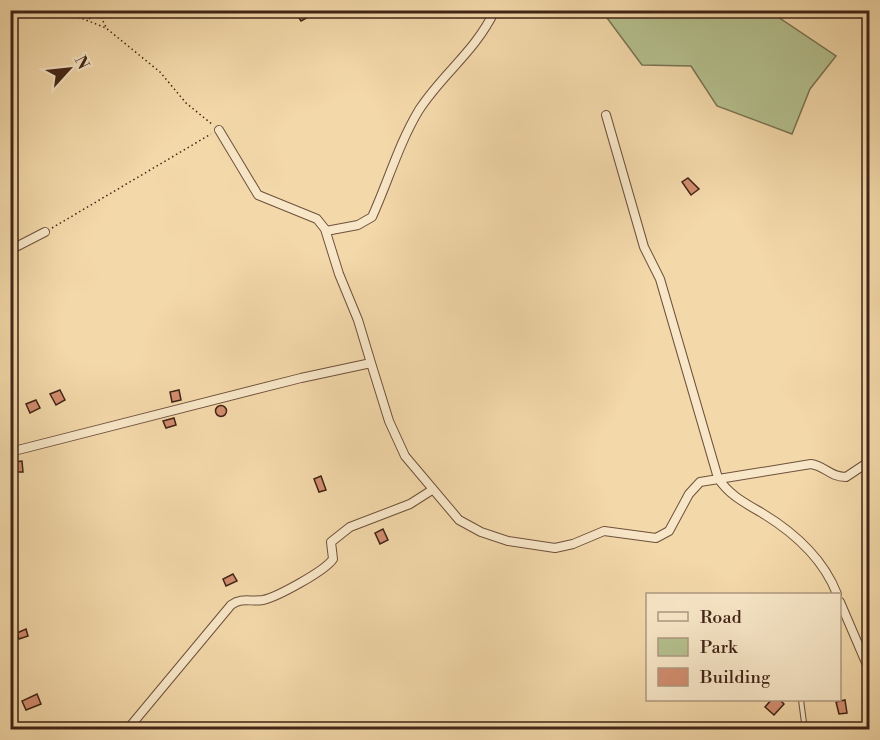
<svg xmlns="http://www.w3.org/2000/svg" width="880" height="740" viewBox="0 0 880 740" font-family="'Libre Bodoni',serif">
<rect width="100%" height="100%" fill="#f3d8a9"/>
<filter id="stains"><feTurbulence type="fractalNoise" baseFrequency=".00333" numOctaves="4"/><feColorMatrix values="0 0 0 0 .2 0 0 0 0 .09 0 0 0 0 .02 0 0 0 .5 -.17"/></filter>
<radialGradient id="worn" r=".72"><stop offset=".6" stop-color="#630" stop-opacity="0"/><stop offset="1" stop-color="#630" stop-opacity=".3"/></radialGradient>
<path fill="#b4c08e" stroke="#7a7252" stroke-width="1.5" d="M610,11H769L836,56L810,89L792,134L717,106L691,66L642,65L607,18Z"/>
<path fill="#d28d6f" stroke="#412416" stroke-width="1.5" d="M294,10H309L312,15L301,21Z
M688,178L699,189L691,195L682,182Z
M60,390L65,400L56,405L50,394Z
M179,390L181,400L172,402L170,392Z
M36,400L40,408L30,413L26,404Z
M215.5 411a5.5 5.5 0 1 1 11 0a5.5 5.5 0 1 1-11 0Z
M174,418L176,425L166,428L163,421Z
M22,461L23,472H15L14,462Z
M321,476L326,490L319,492L314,479Z
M383,529L388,540L380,544L375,533Z
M233,574L237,581L226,586L223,579Z
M26,629L28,636L19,639L17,633Z
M37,694L41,704L26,710L22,701Z
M772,699H779L784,704L774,715L765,707Z
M845,700L847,713L839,714L836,702Z"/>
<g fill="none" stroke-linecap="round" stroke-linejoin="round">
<defs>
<path id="lane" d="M801,700L805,730"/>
<path id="street" d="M606,115L644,247L660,279L718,478C729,495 745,503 762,513C795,533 823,558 837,594
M326,231L358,225L372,217C388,182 399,143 419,110C443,73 475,52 495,10
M10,250L45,232
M371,363L389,421L405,456L459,520L481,532L508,541L555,548L573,544L604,531L656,538L669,531L689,494L700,482L811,464C825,466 830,477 846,477L870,461
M10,452L301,378L371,363L358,320L339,274L325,229L317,219L258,195L219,130
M840,602L870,672
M10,729L11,730
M127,730L231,605C242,597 250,602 263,600C277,597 325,571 333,559L331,542L350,527L410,504L432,490"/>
</defs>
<use href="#lane" stroke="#6e513b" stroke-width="6"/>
<use href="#street" stroke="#6e513b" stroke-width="10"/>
<path stroke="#412416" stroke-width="1.5" stroke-dasharray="1.5 3" stroke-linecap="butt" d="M25,10L42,16L81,18L106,28L160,72L186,103L213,125
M99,13L106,27
M89,19L101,10
M52,228L211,134"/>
<use href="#lane" stroke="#f7e6c7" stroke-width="4"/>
<use href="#street" stroke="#f7e6c7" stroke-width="8"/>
</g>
<rect width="880" height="740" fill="none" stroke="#f3d8a9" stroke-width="36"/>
<rect x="12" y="12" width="856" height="716" fill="none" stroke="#412416" stroke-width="3"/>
<rect x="18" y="18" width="844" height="704" fill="none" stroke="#412416" stroke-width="1.5"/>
<rect x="646" y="593" width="195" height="108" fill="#f7e6c7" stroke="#ae9880" stroke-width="1.5"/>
<rect x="658" y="612" width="30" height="9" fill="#f7e6c7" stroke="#ae9880" stroke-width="1.5"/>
<text x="700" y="623" font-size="18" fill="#412416">Road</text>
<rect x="658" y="638" width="30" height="18" fill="#b4c08e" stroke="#ae9880" stroke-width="1.5"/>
<text x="700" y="653" font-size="18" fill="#412416">Park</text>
<rect x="658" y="668" width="30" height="18" fill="#d28d6f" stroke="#ae9880" stroke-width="1.5"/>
<text x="700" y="683" font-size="18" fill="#412416">Building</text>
<g transform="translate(69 69) rotate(63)" stroke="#f7e6c7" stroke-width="4.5" paint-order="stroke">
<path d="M0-4.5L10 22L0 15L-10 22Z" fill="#412416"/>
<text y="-9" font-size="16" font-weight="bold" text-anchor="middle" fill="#412416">N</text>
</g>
<rect width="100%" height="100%" filter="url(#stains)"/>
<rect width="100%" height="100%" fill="url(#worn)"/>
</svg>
